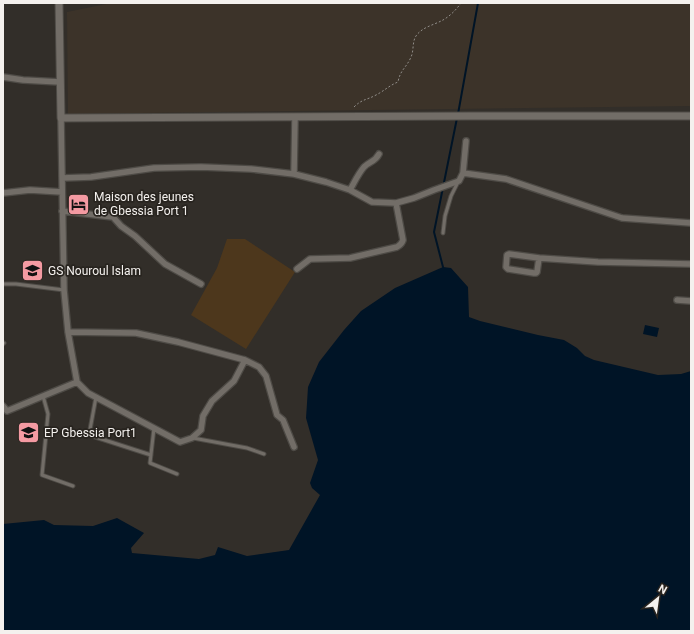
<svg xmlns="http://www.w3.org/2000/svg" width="694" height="634" viewBox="0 0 694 634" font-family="Roboto,sans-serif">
<rect width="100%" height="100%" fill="#322e29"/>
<path fill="#3c3329" d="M111,3H691V106L68,114L67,12Z"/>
<path fill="#4d371c" d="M227,239H245L295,272L246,349L191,315L217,268Z"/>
<path fill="#001426" d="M443,267L451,268L468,287L469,317L480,321L538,335L564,340L577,348L585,356L594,360L658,375L681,374L691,371V631H3V524L44,520L54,525L93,526L117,518L144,533L131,548L132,553L199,559L215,555L218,547L247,556L289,550L320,495L312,488L310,483L318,460L306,418L307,403L308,387L319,362L344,330L361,311L395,288Z
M645,325L659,328L657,337L643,334Z"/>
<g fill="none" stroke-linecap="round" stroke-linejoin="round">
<path stroke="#001426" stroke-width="2" d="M458,114L478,3
M443,267L434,232L457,118"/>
<defs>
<path id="service" d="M443,233L445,216L451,196L458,182
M3,284H16L64,290
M3,344L4,343
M43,396L48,414L42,475L73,486
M96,397L89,435L151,455
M154,428L150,463L177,474
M193,438L247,448L264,454"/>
<path id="minor" d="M3,77L23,80L60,82
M61,118L64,290L68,332L77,382L88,393L180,442L192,438L201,430L203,416L212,401L234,381L245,360L178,342L136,333L68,332
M466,141L463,173L506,179L622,218L691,223
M294,174L295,117
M62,178L91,177L154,168L201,167L251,169L294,174L326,182L350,190L372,202L396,203L414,198L434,190L459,181L463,173
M350,190C354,183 358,174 364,167C370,161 375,162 379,154
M3,193L30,190L62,192
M62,211L113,217L121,226L135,236L165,264L201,284
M509,254L539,258L537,272L536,273H534L508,269L506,267L507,255Z
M539,258L598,262L691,264
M297,269L310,259L350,258L397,247C400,245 402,244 403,240L396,203
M677,300L691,301
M245,360L259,367L266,376L277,415L283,420L294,447
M3,406L7,411L77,382"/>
<path id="tertiary" d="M59,3L61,118L471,116H691"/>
</defs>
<use href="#service" stroke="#4e4b46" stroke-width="5"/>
<use href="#minor" stroke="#4e4b46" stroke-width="8"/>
<use href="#tertiary" stroke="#4e4b46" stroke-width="9"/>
<path stroke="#918e8a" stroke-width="1" stroke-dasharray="2 2" stroke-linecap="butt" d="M354,107C362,99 367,100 376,95C384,91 390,85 398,82C400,70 407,67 411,57C414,51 412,42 416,36C422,27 434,25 443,20C450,16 456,10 461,3"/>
<use href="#service" stroke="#726d67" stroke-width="3"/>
<use href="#minor" stroke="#726d67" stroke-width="5.5"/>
<use href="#tertiary" stroke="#726d67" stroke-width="7"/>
</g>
<defs>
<symbol id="hotel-square" viewBox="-11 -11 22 22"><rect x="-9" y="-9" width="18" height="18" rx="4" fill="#f49aa2" stroke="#28241f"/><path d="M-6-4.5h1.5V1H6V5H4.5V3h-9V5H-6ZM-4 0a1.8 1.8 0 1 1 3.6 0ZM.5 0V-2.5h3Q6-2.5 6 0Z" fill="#111"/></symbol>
<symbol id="school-square" viewBox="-11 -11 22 22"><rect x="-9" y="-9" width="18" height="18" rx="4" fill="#f49aa2" stroke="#28241f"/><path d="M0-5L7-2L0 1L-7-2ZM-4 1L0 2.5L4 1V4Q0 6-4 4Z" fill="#111"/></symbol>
</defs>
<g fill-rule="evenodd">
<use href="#hotel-square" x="66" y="192" width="25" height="25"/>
<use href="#school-square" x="20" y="258" width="25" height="25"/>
<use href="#school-square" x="16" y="420" width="25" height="25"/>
</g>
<g text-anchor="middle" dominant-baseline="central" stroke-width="3.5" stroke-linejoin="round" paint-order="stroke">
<g font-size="12" fill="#f4f1ee" stroke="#28241f" text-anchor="start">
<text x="94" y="197">Maison des jeunes<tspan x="94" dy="14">de Gbessia Port 1</tspan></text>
<text x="48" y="271">GS Nouroul Islam</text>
<text x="44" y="433">EP Gbessia Port1</text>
</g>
</g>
<rect width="694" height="634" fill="none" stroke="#f4f1ee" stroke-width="8"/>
<g transform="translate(658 598) rotate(29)" stroke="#28241f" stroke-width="3" paint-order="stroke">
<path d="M0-3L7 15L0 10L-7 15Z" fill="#f4f1ee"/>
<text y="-6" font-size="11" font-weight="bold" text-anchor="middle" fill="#f4f1ee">N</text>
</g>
</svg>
